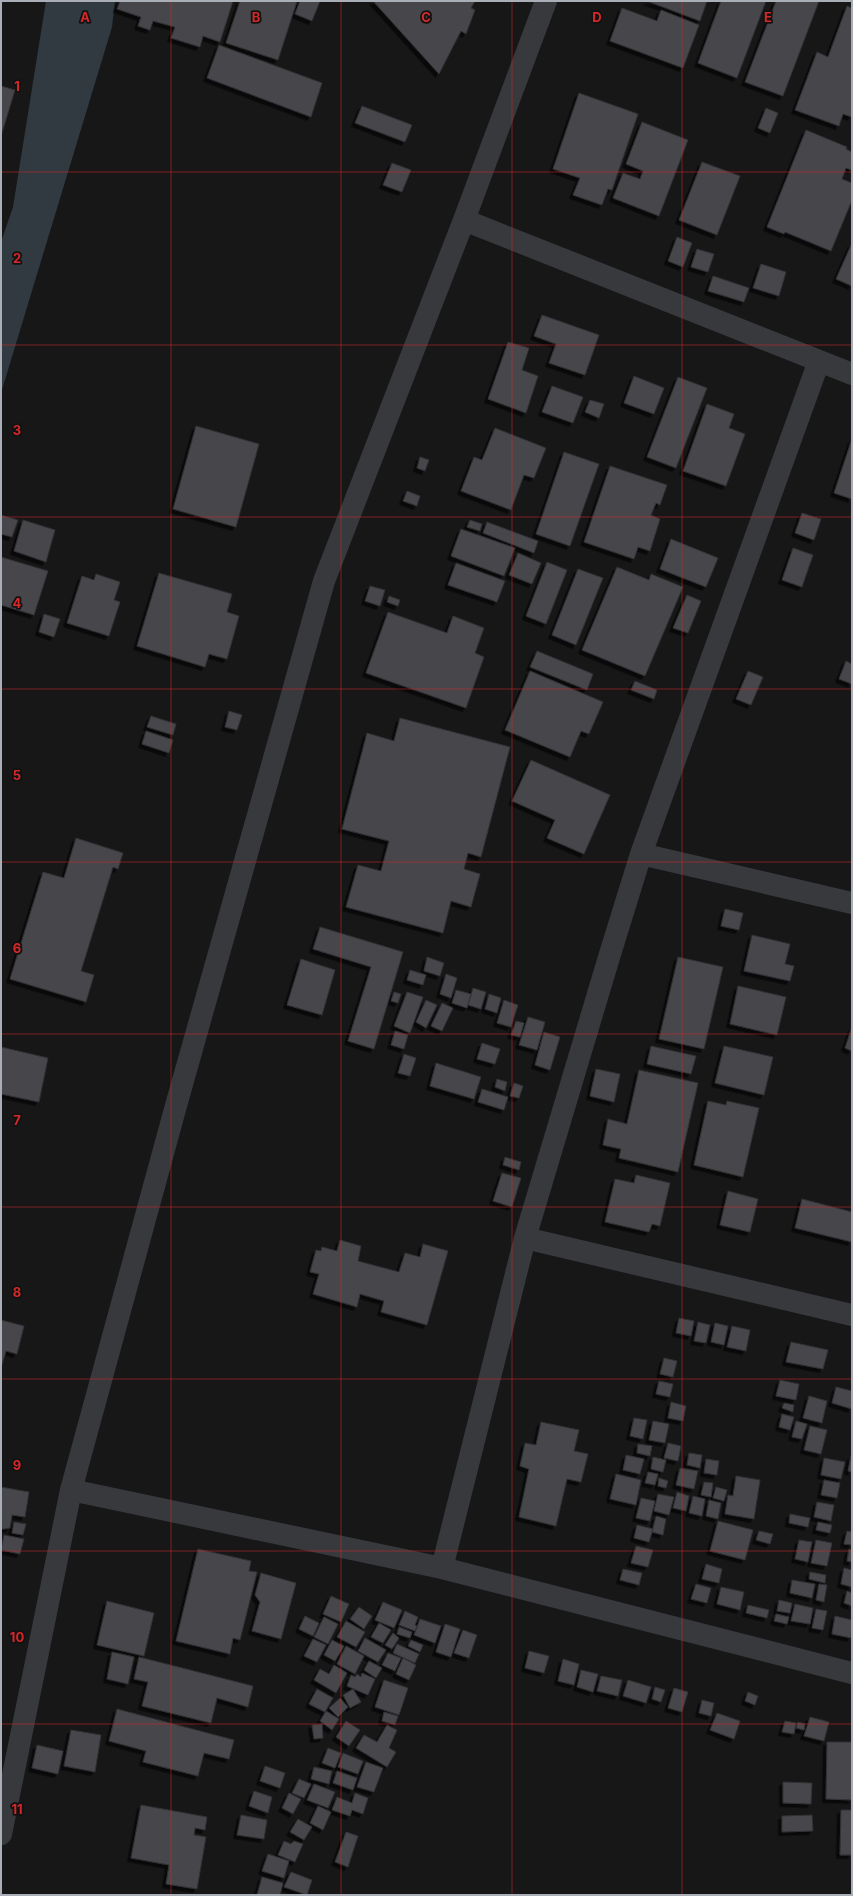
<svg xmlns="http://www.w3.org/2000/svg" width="853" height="1896" viewBox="0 0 853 1896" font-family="Inter,sans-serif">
<defs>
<filter id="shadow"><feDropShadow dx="-3.5" dy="3.5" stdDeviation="0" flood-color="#0009"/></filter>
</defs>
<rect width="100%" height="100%" fill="#171718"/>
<path fill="#313a40" d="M46,1H115L112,27L1,393V242L13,207Z"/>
<path fill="#46474b" stroke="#313134" filter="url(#shadow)" d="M120,1H233L220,42L203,36L200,47L171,38L175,27L153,21L150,30L138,26L141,17L117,9Z
M240,1H297L278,60L226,43Z
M300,1H320L312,21L295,14Z
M373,1H475L471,8L475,10L466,34L461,31L439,74Z
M647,1H707L700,21Z
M721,1H766L737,78L698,63Z
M776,1H819L783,96L745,82Z
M847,6L852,8V117L843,114L839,126L795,110L817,52L828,57Z
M622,8L657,21L661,10L699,25L683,68L610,41Z
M219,45L322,83L311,117L207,78Z
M1,86L15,90L1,136Z
M579,93L638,114L612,190L608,189L602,205L573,195L580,178L553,169Z
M362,106L412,125L405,142L355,123Z
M766,108L778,113L770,133L758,128Z
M642,122L688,140L659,216L613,198L623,173L640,179L643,171L626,164Z
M806,130L847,147L846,149L852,152V170L846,168L842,179L852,183V200L831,251L785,232L784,234L767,227Z
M702,162L740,176L717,235L679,220Z
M392,163L411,170L402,192L383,185Z
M677,237L692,243L683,267L668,261Z
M852,243V286L836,279Z
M697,249L714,254L708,272L691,267Z
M761,264L786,272L779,296L753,288Z
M713,276L749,288L744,302L708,291Z
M542,315L599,335L585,375L549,363L556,344L534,336Z
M508,342L529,348L522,370L538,376L526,413L488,399Z
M634,376L664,388L654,414L624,403Z
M678,377L707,388L676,468L647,457Z
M552,386L583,397L573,423L542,412Z
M590,400L604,404L599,418L585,412Z
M707,404L734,414L729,428L745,434L726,486L683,471Z
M196,426L259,444L236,527L173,509Z
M495,428L546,448L534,478L524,475L511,510L461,491L474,457L482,460Z
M852,439V499L834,493Z
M564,452L599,464L570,546L536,534Z
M420,457L429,460L425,471L417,468Z
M610,466L667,485L660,505L656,503L651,515L660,519L650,551L638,547L634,559L584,542Z
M407,491L420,496L417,506L403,501Z
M802,513L821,519L814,540L795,533Z
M1,515L18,520L12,537L1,534Z
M23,520L55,530L46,562L14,551Z
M470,520L482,524L480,531L467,527Z
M487,522L538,541L534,553L483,533Z
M461,529L515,548L504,576L451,556Z
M671,539L718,558L706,587L660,569Z
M793,548L813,555L802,587L782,580Z
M518,553L541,563L532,584L509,575Z
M1,557L48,571L34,615L1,605Z
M547,562L567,570L546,624L526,616Z
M456,563L505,581L497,602L448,585Z
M617,567L649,580L651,574L683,587L645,676L582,650Z
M578,569L603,578L576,645L552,635Z
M159,573L232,594L227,612L239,616L227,659L209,654L205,667L137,646Z
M96,574L120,582L114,600L120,602L109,636L67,623L82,576L94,580Z
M370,586L385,590L380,606L365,601Z
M687,595L701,601L688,633L673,628Z
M389,596L400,600L398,606L387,602Z
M388,612L447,633L453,616L484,628L475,653L484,657L466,708L366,673Z
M44,614L60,619L54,637L39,632Z
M537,651L593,674L587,690L530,667Z
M846,661L852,664V684L839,679Z
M530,671L603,702L589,734L581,731L570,757L505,730Z
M748,671L763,677L751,705L736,699Z
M635,681L657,690L654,699L631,690Z
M229,711L242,715L237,730L225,727Z
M151,716L176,724L173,735L147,727Z
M400,718L510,747L481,857L468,853L464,869L480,874L471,907L451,901L443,933L346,907L358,865L381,871L389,841L342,829L367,733L394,741Z
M146,731L173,740L169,753L142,744Z
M531,760L610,795L584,854L547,838L555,820L512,801Z
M76,838L123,853L118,869L113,867L81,971L94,975L86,1002L10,979L43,872L64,878Z
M725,909L743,913L739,930L721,926Z
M320,927L403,952L374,1049L348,1041L371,967L313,949Z
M752,935L790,944L785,964L794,966L790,981L744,971Z
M427,957L444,963L440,976L424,971Z
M678,957L723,967L704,1049L659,1039Z
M301,959L335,970L322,1015L287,1005Z
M410,970L426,975L423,985L407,980Z
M446,974L457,978L451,998L440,994Z
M738,986L786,997L777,1035L730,1024Z
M473,988L486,992L481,1009L468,1005Z
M456,990L471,994L467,1008L452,1003Z
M394,992L401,994L398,1003L391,1001Z
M407,992L423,997L410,1033L394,1026Z
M489,994L501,998L497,1013L485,1009Z
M426,1000L437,1005L426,1028L416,1022Z
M504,1000L518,1005L511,1027L497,1023Z
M442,1003L453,1008L442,1031L431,1026Z
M528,1017L545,1022L537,1050L519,1045Z
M516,1021L524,1023L520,1037L511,1035Z
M852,1027V1051L845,1048Z
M395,1031L408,1035L404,1049L391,1045Z
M544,1032L560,1037L550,1070L535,1065Z
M482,1043L500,1049L495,1064L477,1059Z
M651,1046L696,1056L691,1074L647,1064Z
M724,1046L773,1057L764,1095L715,1083Z
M1,1047L48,1058L39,1102L1,1094Z
M404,1054L416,1058L410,1076L398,1073Z
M436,1063L481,1077L474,1099L430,1086Z
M596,1069L620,1074L614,1102L590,1096Z
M639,1070L698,1083L678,1172L619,1158L621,1149L603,1145L608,1119L627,1124Z
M497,1079L507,1082L505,1091L495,1087Z
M514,1083L523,1086L519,1098L510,1096Z
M482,1089L508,1097L504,1110L478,1102Z
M708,1101L726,1105L727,1101L759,1108L743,1177L694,1165Z
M505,1157L521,1162L519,1170L503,1165Z
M502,1173L521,1178L512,1207L493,1201Z
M636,1175L670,1183L660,1226L652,1224L649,1232L605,1222L615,1179L634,1183Z
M728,1191L758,1199L750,1232L720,1225Z
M802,1199L852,1212V1242L795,1228Z
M340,1240L361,1246L358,1261L399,1272L405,1253L420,1257L423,1244L448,1251L427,1325L381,1312L384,1301L360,1294L357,1307L313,1294L319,1274L310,1272L316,1250L321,1251L322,1247L337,1251Z
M679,1318L694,1321L691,1336L676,1333Z
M1,1320L24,1326L17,1354L6,1351L1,1368Z
M698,1322L710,1325L706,1343L694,1341Z
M715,1323L728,1326L724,1345L711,1342Z
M732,1326L750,1330L746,1351L727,1347Z
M791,1342L828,1350L823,1369L786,1362Z
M664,1358L677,1361L673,1377L660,1374Z
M780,1380L799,1384L796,1400L776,1396Z
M659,1381L673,1384L670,1397L656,1394Z
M836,1387L852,1391V1409L832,1403Z
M809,1396L827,1401L822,1423L803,1418Z
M671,1402L686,1406L683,1421L668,1418Z
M784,1403L794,1405L793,1412L782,1408Z
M782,1414L794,1417L790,1430L779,1427Z
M634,1418L647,1420L643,1439L630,1436Z
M653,1421L669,1424L665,1443L649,1440Z
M796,1421L807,1424L802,1439L792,1437Z
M541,1422L579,1430L574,1451L588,1454L581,1482L567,1479L556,1526L519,1517L529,1469L520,1466L525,1443L536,1445Z
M810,1426L827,1430L821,1454L804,1450Z
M668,1443L681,1446L678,1461L664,1458Z
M638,1444L652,1446L650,1456L637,1453Z
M689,1453L702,1455L700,1468L687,1465Z
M626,1455L644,1459L640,1474L623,1470Z
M851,1456H852V1472L848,1471Z
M653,1457L666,1460L663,1472L651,1469Z
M824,1458L845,1462L841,1479L821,1475Z
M706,1459L719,1461L717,1475L704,1473Z
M680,1468L698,1471L694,1489L676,1485Z
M648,1472L658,1474L655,1485L645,1483Z
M616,1474L641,1480L636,1505L610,1499Z
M736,1476L760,1480L754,1519L725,1514L728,1495L733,1496Z
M659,1478L668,1481L666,1488L658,1486Z
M824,1480L840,1483L837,1498L821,1495Z
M704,1482L713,1483L711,1497L701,1495Z
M1,1487L29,1492L25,1517L12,1515L10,1528L4,1529H1Z
M716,1487L727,1490L724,1501L713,1498Z
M677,1492L689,1496L686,1511L673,1508Z
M658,1494L674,1497L669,1515L654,1511Z
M693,1496L705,1499L702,1516L689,1513Z
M641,1498L655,1501L650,1521L636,1518Z
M709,1500L721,1503L718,1519L706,1516Z
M817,1502L834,1505L831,1521L814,1517Z
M790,1514L810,1518L808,1527L789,1523Z
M656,1516L666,1519L663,1535L652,1532Z
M718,1521L753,1530L745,1560L710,1551Z
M14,1522L26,1524L23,1535L12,1533Z
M818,1522L832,1525L830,1533L816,1530Z
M637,1525L653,1529L649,1542L634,1538Z
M759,1531L773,1534L770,1544L756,1540Z
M847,1531L852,1532V1545L844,1544Z
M4,1535L24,1539L20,1554L1,1550Z
M799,1540L812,1542L808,1562L795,1559Z
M816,1540L832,1543L827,1566L811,1563Z
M636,1546L653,1550L648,1567L631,1563Z
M198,1549L251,1561L249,1571L257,1572L240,1640L233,1638L230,1654L176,1641Z
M849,1549L852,1550V1562L847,1561Z
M706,1564L722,1569L719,1583L702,1579Z
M844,1568L852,1570V1587L841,1584Z
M623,1569L642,1573L639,1585L620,1580Z
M810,1572L826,1575L825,1583L809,1579Z
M261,1573L296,1583L281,1639L252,1631L260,1602L255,1595Z
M792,1580L815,1584L812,1598L790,1593Z
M696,1584L711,1588L707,1603L691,1599Z
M819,1584L827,1585L824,1602L816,1600Z
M721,1587L744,1592L740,1610L717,1604Z
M847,1591L852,1593V1606L844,1603Z
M331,1596L349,1604L341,1622L323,1614Z
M779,1600L792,1603L790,1613L777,1611Z
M107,1601L154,1613L144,1656L97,1645Z
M383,1602L402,1610L394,1628L375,1620Z
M795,1604L813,1608L810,1624L791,1621Z
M748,1605L769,1610L767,1618L746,1613Z
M359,1607L372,1616L364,1629L350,1619Z
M816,1609L827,1611L823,1630L812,1628Z
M405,1611L418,1617L415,1625L417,1626L415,1631L399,1625Z
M776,1614L789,1617L787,1624L774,1621Z
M305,1616L319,1623L313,1636L299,1629Z
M835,1616L852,1620L851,1638L832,1634Z
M324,1617L338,1624L328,1644L314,1637Z
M420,1619L441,1626L435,1643L414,1635Z
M346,1621L365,1632L356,1647L337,1637Z
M379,1623L391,1630L383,1643L371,1637Z
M445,1624L460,1629L451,1657L436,1652Z
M399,1627L412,1632L410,1638L397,1634Z
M463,1630L477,1635L469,1658L454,1653Z
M393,1633L399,1638L392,1649L385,1645Z
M365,1638L386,1650L378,1662L358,1651Z
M313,1639L326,1645L317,1662L304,1656Z
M332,1640L344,1646L335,1661L324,1655Z
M411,1640L423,1645L420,1652L408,1646Z
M397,1644L419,1654L415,1663L393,1653Z
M346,1646L364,1656L355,1674L337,1664Z
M529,1651L549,1656L544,1673L525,1668Z
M112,1652L134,1657L128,1684L107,1679Z
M388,1653L401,1658L395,1671L382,1665Z
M139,1657L253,1686L248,1707L217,1698L211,1723L142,1706L148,1682L134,1679Z
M403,1658L416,1665L409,1680L396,1674Z
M563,1659L579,1664L574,1685L558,1681Z
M369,1661L382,1668L376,1678L364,1670Z
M334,1665L347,1673L336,1693L314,1680L320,1669L329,1674Z
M581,1670L598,1674L593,1692L577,1687Z
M362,1673L375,1679L368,1695L347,1686L351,1675L355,1677L357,1674L361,1677Z
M601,1676L622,1680L618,1696L597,1691Z
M384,1680L408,1688L399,1715L375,1707Z
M628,1680L651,1687L646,1703L623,1696Z
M655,1687L665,1690L661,1702L652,1699Z
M674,1688L688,1692L682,1712L668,1708Z
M317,1689L333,1698L325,1712L309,1704Z
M353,1689L361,1702L350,1708L343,1695Z
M748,1692L758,1696L755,1705L745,1701Z
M340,1698L348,1707L338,1717L329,1708Z
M702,1700L714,1703L711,1716L699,1713Z
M117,1709L234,1740L229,1759L204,1753L198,1776L143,1762L146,1751L109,1741Z
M326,1711L339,1719L332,1730L320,1721Z
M384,1712L398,1716L395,1725L382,1721Z
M717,1713L740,1721L734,1739L710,1730Z
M810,1717L829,1722L824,1741L804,1736Z
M346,1721L360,1730L349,1746L336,1737Z
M785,1721L796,1723L794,1734L782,1732Z
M798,1722L805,1724L804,1730L796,1728Z
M322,1724L323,1738L314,1739L312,1725Z
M387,1725L397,1730L389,1748L396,1752L387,1767L356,1748L364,1735L377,1742Z
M71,1730L101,1735L95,1772L64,1766Z
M827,1742H852V1800L826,1799Z
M37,1745L63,1751L58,1774L32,1768Z
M328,1748L341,1753L335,1768L322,1763Z
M343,1753L363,1761L358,1774L338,1767Z
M366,1762L383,1768L374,1792L357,1787Z
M265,1766L285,1773L280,1788L260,1781Z
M314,1767L332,1771L329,1784L311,1779Z
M337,1771L357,1778L353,1790L333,1783Z
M299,1779L311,1784L304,1798L292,1793Z
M783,1782L812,1783L811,1804L783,1803Z
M314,1784L335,1792L328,1808L307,1800Z
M254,1791L272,1797L268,1813L249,1806Z
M289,1793L301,1799L293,1814L282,1808Z
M355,1793L368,1798L363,1814L352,1810L350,1816L332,1810L337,1797L352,1803Z
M141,1805L207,1817L205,1830L195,1828L194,1835L206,1837L197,1889L166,1884L169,1865L131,1858Z
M318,1806L331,1812L323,1830L310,1823Z
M841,1810H852V1855H840Z
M241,1815L267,1820L264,1839L237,1835Z
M812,1815L813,1831L782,1832V1816Z
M298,1819L312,1827L304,1840L290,1832Z
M346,1832L358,1836L348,1867L335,1862Z
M284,1841L291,1844L294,1841L303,1844L295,1862L278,1855Z
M268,1854L289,1861L284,1878L262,1871Z
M291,1872L312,1880L307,1895L284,1887Z
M262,1877L283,1883L280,1895H257Z"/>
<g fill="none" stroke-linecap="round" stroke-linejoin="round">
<path stroke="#38393d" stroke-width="22" d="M464,220L852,374
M641,854L852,903
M525,1238L852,1315
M71,1490L442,1568L852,1673
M442,1568L525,1238L610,954L641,854L819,361
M1,1834L71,1490L177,1102L324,581L464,220L546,1"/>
</g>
<path fill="none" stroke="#d62828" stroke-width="1" stroke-opacity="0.55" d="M171,1V1895M341,1V1895M512,1V1895M682,1V1895M1,172H852M1,345H852M1,517H852M1,689H852M1,862H852M1,1034H852M1,1207H852M1,1379H852M1,1551H852M1,1724H852"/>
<g font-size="13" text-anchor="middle" font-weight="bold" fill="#d62828" stroke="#121213" stroke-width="3.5" stroke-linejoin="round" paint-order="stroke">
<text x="85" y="22">A</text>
<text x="256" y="22">B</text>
<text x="426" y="22">C</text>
<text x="597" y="22">D</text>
<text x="768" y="22">E</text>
<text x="17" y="91">1</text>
<text x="17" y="263">2</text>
<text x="17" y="435">3</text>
<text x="17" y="608">4</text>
<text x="17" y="780">5</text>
<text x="17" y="953">6</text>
<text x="17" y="1125">7</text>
<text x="17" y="1297">8</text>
<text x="17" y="1470">9</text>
<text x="17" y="1642">10</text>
<text x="17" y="1814">11</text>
</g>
<rect width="853" height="1896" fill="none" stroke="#aaafb7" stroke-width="4"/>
</svg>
